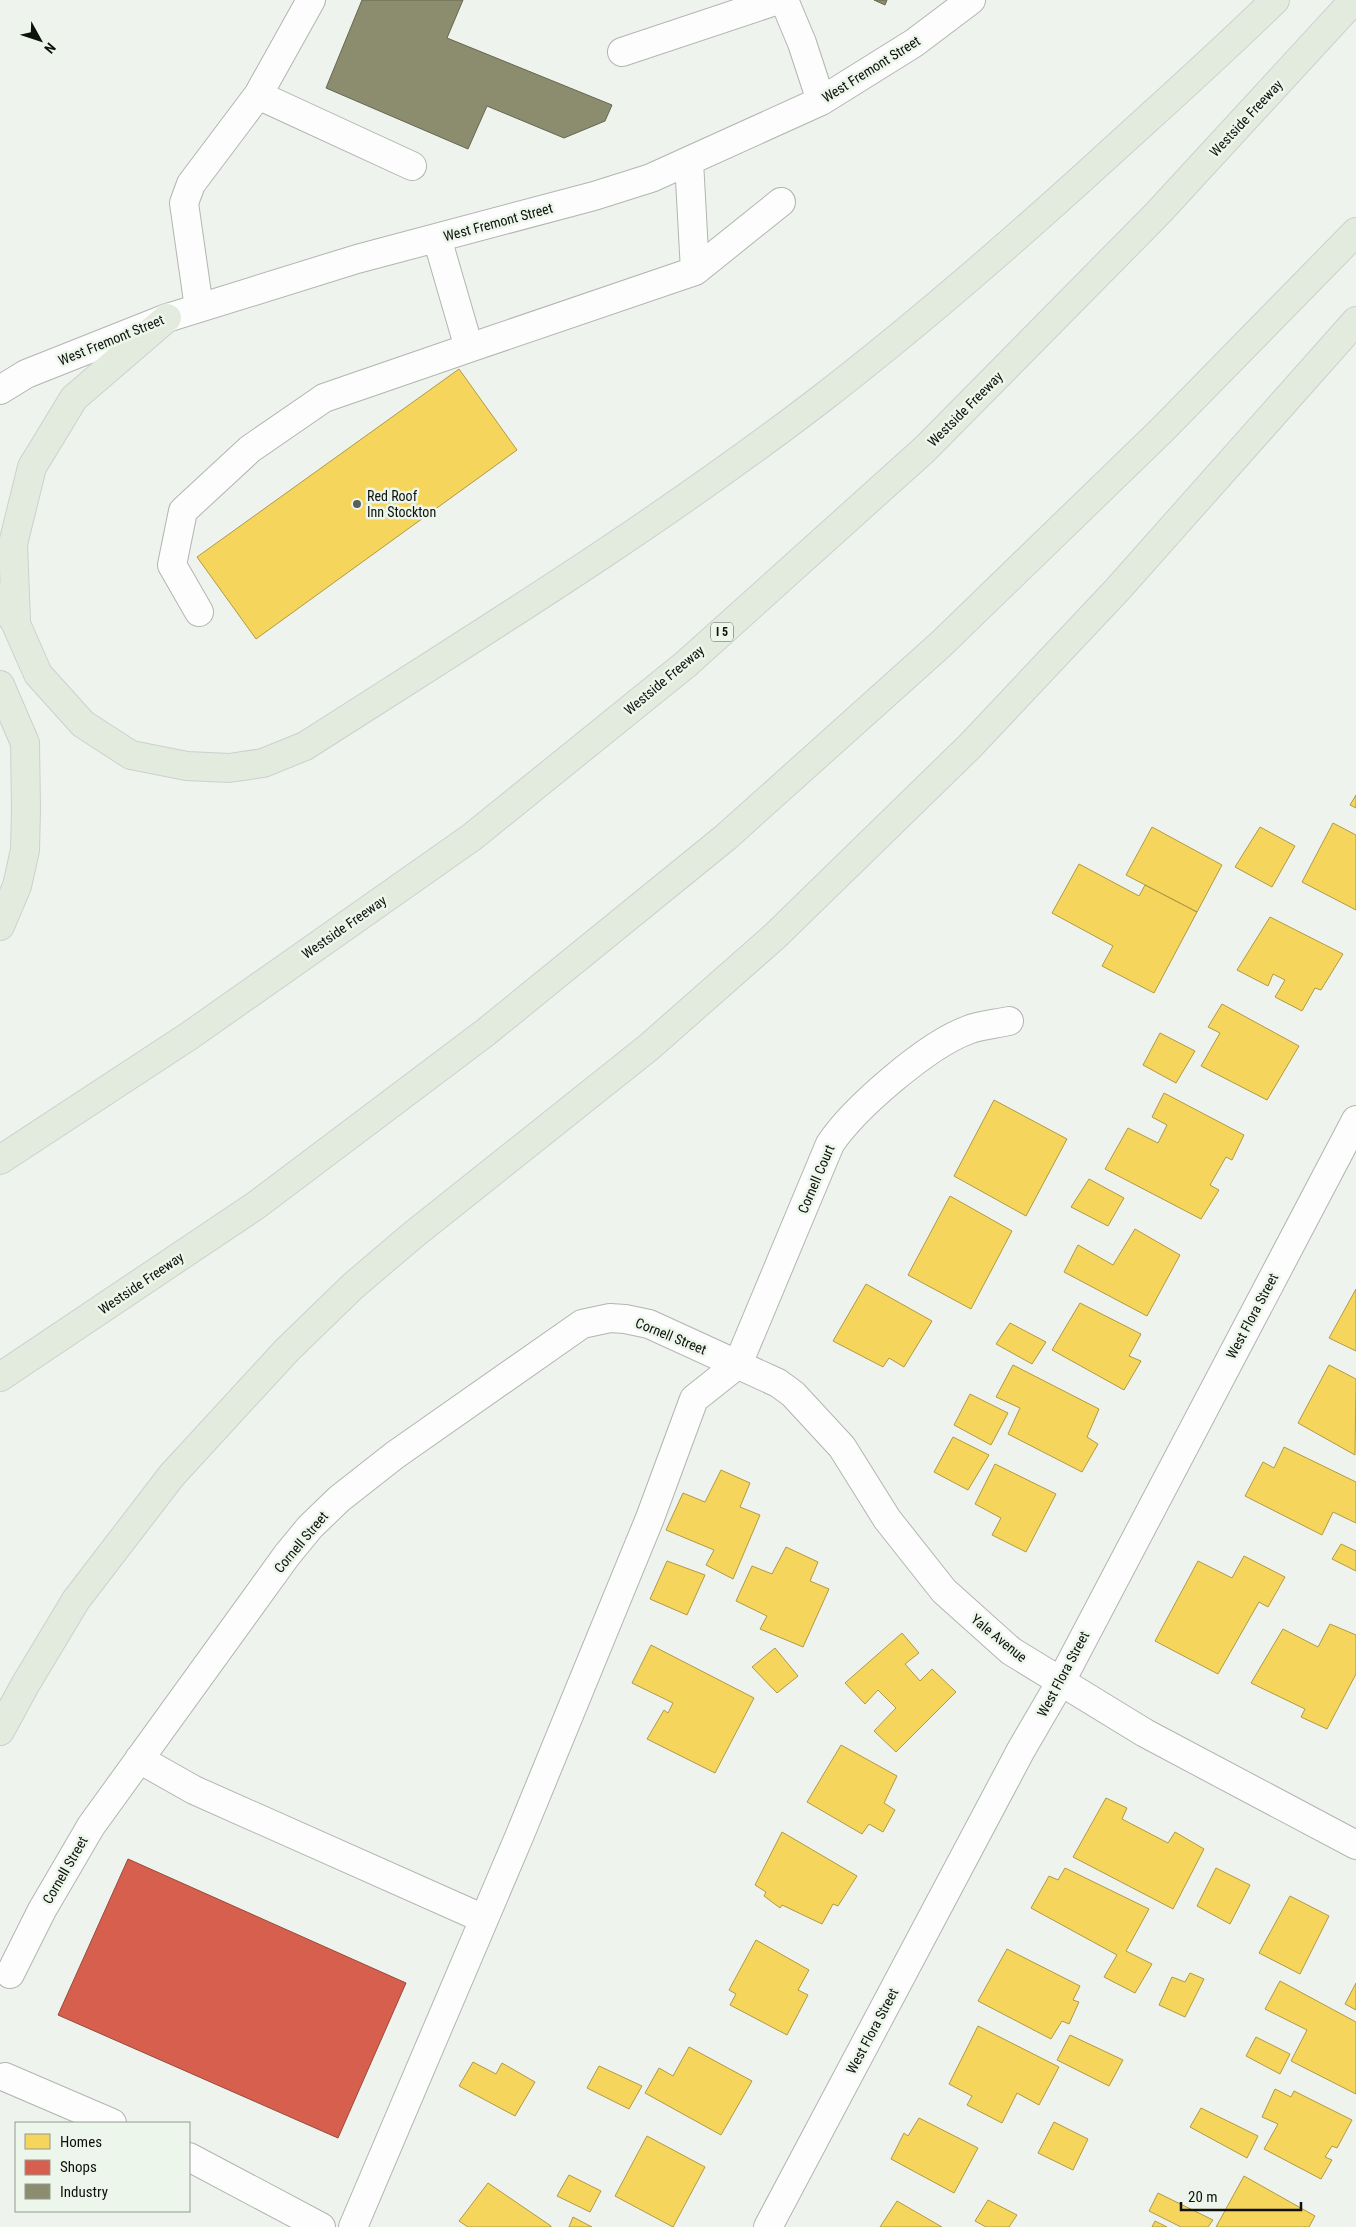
<svg xmlns="http://www.w3.org/2000/svg" width="1356" height="2227" viewBox="0 0 1356 2227" font-family="'Roboto Condensed',sans-serif">
<rect width="100%" height="100%" fill="#eef3ed"/>
<path fill="#f6d55c" stroke="#b09a44" d="M459,369L517,450L256,639L197,557Z
M1356,795V808L1350,805Z
M1333,823L1356,835V910L1302,882Z
M1152,827L1222,865L1197,912L1126,875Z
M1260,827L1295,846L1272,887L1235,867Z
M1079,864L1139,896L1145,885L1197,912L1154,993L1102,966L1113,946L1052,913Z
M1270,917L1343,954L1321,990L1315,988L1302,1011L1275,997L1285,980L1273,974L1268,986L1237,970Z
M1222,1004L1299,1046L1267,1100L1201,1066L1220,1033L1208,1027Z
M1160,1033L1195,1051L1176,1083L1143,1065Z
M1164,1093L1244,1135L1232,1160L1226,1157L1210,1185L1219,1190L1201,1219L1105,1169L1128,1128L1158,1143L1167,1125L1152,1117Z
M994,1100L1067,1139L1026,1216L954,1176Z
M1089,1179L1124,1198L1108,1226L1071,1207Z
M950,1196L1012,1231L971,1309L908,1275Z
M1135,1229L1180,1255L1147,1316L1064,1272L1078,1245L1113,1265Z
M866,1284L932,1321L904,1367L889,1358L883,1367L833,1341Z
M1356,1289V1351L1329,1338Z
M1080,1303L1141,1334L1129,1356L1141,1361L1124,1390L1052,1350Z
M1010,1323L1046,1342L1032,1364L996,1344Z
M1013,1365L1099,1409L1087,1437L1098,1444L1082,1472L1008,1434L1020,1408L996,1397Z
M1329,1365L1356,1379L1355,1455L1298,1423Z
M970,1394L1008,1413L991,1445L954,1425Z
M953,1437L989,1455L968,1490L934,1472Z
M1284,1447L1356,1482V1523L1333,1512L1322,1535L1245,1496L1263,1462L1274,1468Z
M995,1464L1056,1494L1026,1552L992,1535L1001,1518L975,1504Z
M721,1470L750,1483L740,1507L760,1515L733,1579L706,1565L714,1550L666,1530L683,1493L705,1502Z
M1341,1544L1356,1551V1571L1332,1559Z
M786,1547L818,1562L810,1581L829,1589L803,1647L760,1629L767,1616L736,1601L752,1566L772,1574Z
M1244,1556L1285,1577L1268,1607L1259,1602L1218,1674L1155,1641L1198,1561L1232,1578Z
M667,1561L705,1575L687,1615L650,1599Z
M1330,1624L1356,1635V1674L1327,1729L1301,1717L1305,1709L1251,1683L1283,1629L1318,1647Z
M902,1633L919,1653L905,1664L920,1681L932,1669L956,1692L896,1752L874,1731L896,1708L878,1690L865,1704L845,1683Z
M651,1645L754,1698L715,1773L647,1739L664,1710L668,1713L673,1703L632,1683Z
M775,1648L798,1676L777,1693L752,1667Z
M841,1745L897,1776L884,1803L895,1810L883,1832L869,1824L862,1834L807,1802Z
M1106,1798L1127,1808L1122,1819L1168,1843L1175,1832L1204,1849L1173,1909L1073,1857Z
M782,1832L857,1876L838,1906L833,1904L822,1924L782,1905L780,1908L764,1896L766,1892L755,1885Z
M1065,1868L1149,1909L1126,1951L1152,1964L1135,1993L1104,1977L1117,1955L1031,1908L1049,1876L1058,1880Z
M1216,1868L1250,1885L1230,1924L1197,1906Z
M1290,1896L1329,1916L1300,1974L1259,1953Z
M756,1940L809,1970L798,1990L808,1995L787,2035L730,2005L736,1994L729,1990Z
M1007,1949L1080,1986L1073,2000L1079,2002L1069,2024L1062,2021L1051,2039L978,2001Z
M1190,1973L1204,1979L1185,2017L1159,2005L1172,1977L1185,1982Z
M1280,1981L1356,2022V2094L1291,2061L1307,2030L1265,2009Z
M1356,1983V2010L1345,2004Z
M978,2026L1059,2067L1039,2105L1017,2093L1002,2123L967,2105L972,2096L949,2084Z
M1070,2035L1123,2060L1109,2086L1057,2060Z
M1256,2037L1290,2054L1280,2074L1246,2056Z
M689,2047L752,2081L721,2135L645,2093L659,2068L673,2076Z
M473,2062L496,2074L502,2063L535,2082L515,2116L459,2086Z
M599,2066L642,2086L629,2109L587,2088Z
M1275,2089L1291,2097L1294,2091L1352,2120L1337,2148L1332,2146L1325,2157L1332,2160L1321,2179L1264,2149L1278,2124L1262,2117Z
M1201,2108L1258,2136L1247,2158L1190,2127Z
M919,2118L978,2148L954,2193L891,2159L904,2133L908,2136Z
M1054,2122L1088,2139L1073,2170L1038,2153Z
M647,2136L705,2167L673,2227L615,2196Z
M569,2175L601,2191L590,2212L557,2196Z
M1244,2176L1315,2216L1309,2227H1216Z
M488,2183L551,2226V2227H468L459,2221Z
M1158,2193L1213,2220L1208,2227H1181L1149,2211Z
M988,2200L1017,2215L1009,2227H986L975,2221Z
M897,2201L942,2227H880Z
M573,2217L592,2227H569Z
M1155,2221L1167,2227H1152Z"/>
<path fill="#d6604d" stroke="#9a483a" d="M128,1859L406,1983L338,2138L58,2015Z"/>
<path fill="#8c8c6e" stroke="#666751" d="M362,0H463L447,38L612,105L605,121L564,138L487,106L468,149L326,88Z
M874,0H887L885,5Z"/>
<g fill="none" stroke-linecap="round" stroke-linejoin="round">
<defs>
<path id="minor" d="M784,0L802,43L821,101
M622,52L778,0
M258,95L311,0
M437,238L469,348L695,271L689,161
M695,271L781,202
M199,308L184,203L191,184L258,95L412,166
M0,390L26,374L167,318L357,259L594,196L651,178L821,101L914,43L971,0
M199,612L172,565L183,511L250,449L324,398L469,348
M139,1759L194,1790L484,1919
M10,1974L42,1910L91,1826L287,1555L310,1527L339,1499L395,1455L582,1324L610,1318L625,1319L649,1324L778,1383L793,1394L842,1447L887,1519L944,1591L1011,1651L1145,1733L1356,1845
M5,2077L112,2123
M189,2157L321,2227
M353,2227L519,1837L650,1518L694,1399L738,1364L830,1144C854,1108 927,1045 968,1030C980,1025 996,1024 1009,1021
M768,2227L1021,1750L1060,1683L1356,1120"/>
<path id="highway" d="M0,597L16,624L38,674L83,724L131,755L187,766L229,768L263,763L305,746C480,634 657,525 821,399C918,324 1009,245 1099,163C1158,109 1218,56 1275,0
M16,620L13,544L32,467L74,398L167,318
M0,685L25,743L26,809L25,850L17,886L0,926
M0,1160L189,1036L472,837L686,664L925,449L1158,213L1354,0
M0,1377L255,1206L486,1032L726,837L940,645L1162,430L1356,232
M0,1731L25,1685L76,1600L172,1475L287,1350L353,1286L413,1235L649,1047L775,936L970,746L1117,590L1356,321"/>
</defs>
<use href="#minor" stroke="#b2b5b1" stroke-width="30"/>
<use href="#highway" stroke="#cdd0cd" stroke-width="30"/>
<use href="#minor" stroke="#fcfdfc" stroke-width="28"/>
<use href="#highway" stroke="#e3ebdf" stroke-width="28"/>
</g>
<circle fill="#5c605b" stroke="#edf6ea" stroke-width="2" cx="357" cy="504" r="5"/>
<g text-anchor="middle" dominant-baseline="central" stroke-width="5" stroke-linejoin="round" paint-order="stroke">
<rect fill="#edf6ea" stroke="#51564f" stroke-width="1" x="711" y="622.5" width="22" height="19" rx="4"/>
<g font-size="12" font-weight="bold" fill="#0e110d">
<text x="722" y="632">I 5</text>
</g>
<g font-size="14" fill="#0e110d" stroke="#edf6ea">
<text transform="translate(871 69) rotate(-32)">West Fremont Street</text>
<text transform="translate(1246 118) rotate(-47)">Westside Freeway</text>
<text transform="translate(498 222) rotate(-15)">West Fremont Street</text>
<text transform="translate(111 340) rotate(-22)">West Fremont Street</text>
<text transform="translate(965 409) rotate(-45)">Westside Freeway</text>
<text transform="translate(664 680) rotate(-40)">Westside Freeway</text>
<text transform="translate(344 927) rotate(-35)">Westside Freeway</text>
<text transform="translate(816 1179) rotate(-67)">Cornell Court</text>
<text transform="translate(141 1283) rotate(-34)">Westside Freeway</text>
<text transform="translate(1252 1316) rotate(-62)">West Flora Street</text>
<text transform="translate(671 1336) rotate(22)">Cornell Street</text>
<text transform="translate(301 1542) rotate(-50)">Cornell Street</text>
<text transform="translate(999 1638) rotate(39)">Yale Avenue</text>
<text transform="translate(1063 1674) rotate(-62)">West Flora Street</text>
<text transform="translate(65 1870) rotate(-60)">Cornell Street</text>
<text transform="translate(872 2031) rotate(-62)">West Flora Street</text>
</g>
<g font-size="14" fill="#0e110d" stroke="#edf6ea" text-anchor="start">
<text x="367" y="496">Red Roof<tspan x="367" dy="16">Inn Stockton</tspan></text>
</g>
</g>
<rect x="15" y="2122" width="175" height="90" fill="#edf6ea" stroke="#949a92"/>
<rect x="25" y="2134" width="25" height="15" fill="#f6d55c" stroke="#949a92"/>
<text x="60" y="2147" font-size="15" fill="#0e110d">Homes</text>
<rect x="25" y="2160" width="25" height="15" fill="#d6604d" stroke="#949a92"/>
<text x="60" y="2172" font-size="15" fill="#0e110d">Shops</text>
<rect x="25" y="2184" width="25" height="15" fill="#8c8c6e" stroke="#949a92"/>
<text x="60" y="2197" font-size="15" fill="#0e110d">Industry</text>
<g transform="translate(40 40) rotate(130)" stroke="#edf6ea" stroke-width="4" paint-order="stroke">
<path d="M0-4L9 19L0 12L-9 19Z" fill="#0e110d"/>
<text y="-8" font-size="14" font-weight="bold" text-anchor="middle" fill="#0e110d">N</text>
</g>
<path d="M1181 2202v8h120v-8" fill="none" stroke="#0e110d" stroke-width="2.5"/>
<text x="1188" y="2202" font-size="15" fill="#0e110d" stroke="#edf6ea" stroke-width="4" paint-order="stroke">20 m</text>
</svg>
